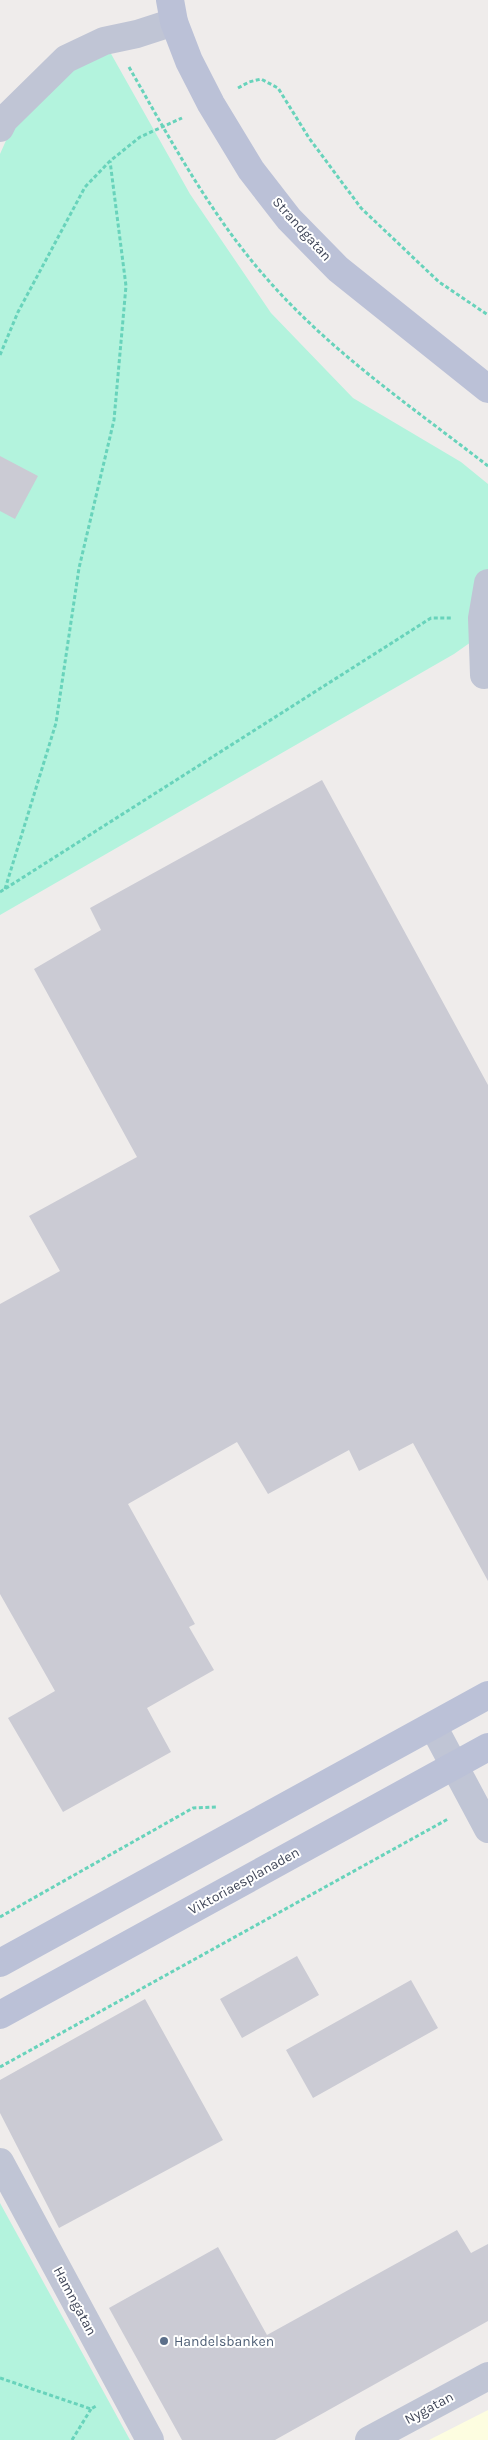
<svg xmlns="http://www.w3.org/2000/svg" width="488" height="2440" viewBox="0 0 488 2440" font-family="Karla,sans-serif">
<rect width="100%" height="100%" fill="#efeceb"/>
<path fill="#fdfde0" d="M488,2410V2440H429Z"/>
<path fill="#b3f3dd" d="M110,52L190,194L271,313L353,398L461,462L488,484V630L454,654L0,915V154L12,127L67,73Z
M0,2203L130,2440H0Z"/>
<path fill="#cbcbd4" d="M0,456L38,476L15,519L0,511Z
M322,780L488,1085V1581L413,1443L359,1471L349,1450L268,1494L237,1442L128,1504L195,1624L189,1627L214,1670L147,1708L171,1752L63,1812L8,1718L55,1691L0,1594V1304L60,1271L29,1216L137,1157L34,969L101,930L90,908Z
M297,1956L319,1995L242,2038L220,1999Z
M411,1980L438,2028L313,2098L286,2050Z
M145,1999L223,2140L59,2228L0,2113V2080Z
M457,2230L471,2253L488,2244V2321L275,2440H182L109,2308L218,2247L267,2335Z"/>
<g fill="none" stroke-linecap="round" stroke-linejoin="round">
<path stroke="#68d3bb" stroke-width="3" stroke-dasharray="4 2.5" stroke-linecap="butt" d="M129,67C171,141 212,217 268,280C332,353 412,407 488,466
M238,88L249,82L261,79L278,88L309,138L361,208L439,282L488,315
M0,355L18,312L85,187L110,161L140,137L182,118
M5,889L56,723L79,568L114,420L126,286L110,161
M0,892L431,618H452
M0,1917L193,1808L216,1807
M0,2067L448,1819
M0,2378L91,2409L96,2406
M72,2440L91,2409"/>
<path stroke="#c0c5d5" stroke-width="28" d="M484,675L482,618L488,583
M433,1726L488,1829
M0,2162L150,2440
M369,2440L488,2376"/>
<path stroke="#c0c5d5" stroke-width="28" d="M0,128L4,120L66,59L104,41L137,34L174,22"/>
<path stroke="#bbc1d7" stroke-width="28" d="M170,0L174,22L189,61L211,104L251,170L289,219L338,269L488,389
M0,1963L488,1695
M0,2015L488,1747"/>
</g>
<circle fill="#5c6f8a" stroke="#fff" stroke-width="2" cx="164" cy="2341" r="5"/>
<g text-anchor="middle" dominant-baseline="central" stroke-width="4" stroke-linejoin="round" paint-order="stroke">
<g font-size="14" fill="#42485a" stroke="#fff">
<text transform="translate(302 229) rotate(48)">Strandgatan</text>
<text transform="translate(244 1881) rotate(-29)">Viktoriaesplanaden</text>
<text transform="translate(75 2301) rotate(62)">Hamngatan</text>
<text transform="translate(429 2408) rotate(-28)">Nygatan</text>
</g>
<g font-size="14" fill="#4e5e75" stroke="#fff" text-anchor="start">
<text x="174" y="2341">Handelsbanken</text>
</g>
</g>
</svg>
